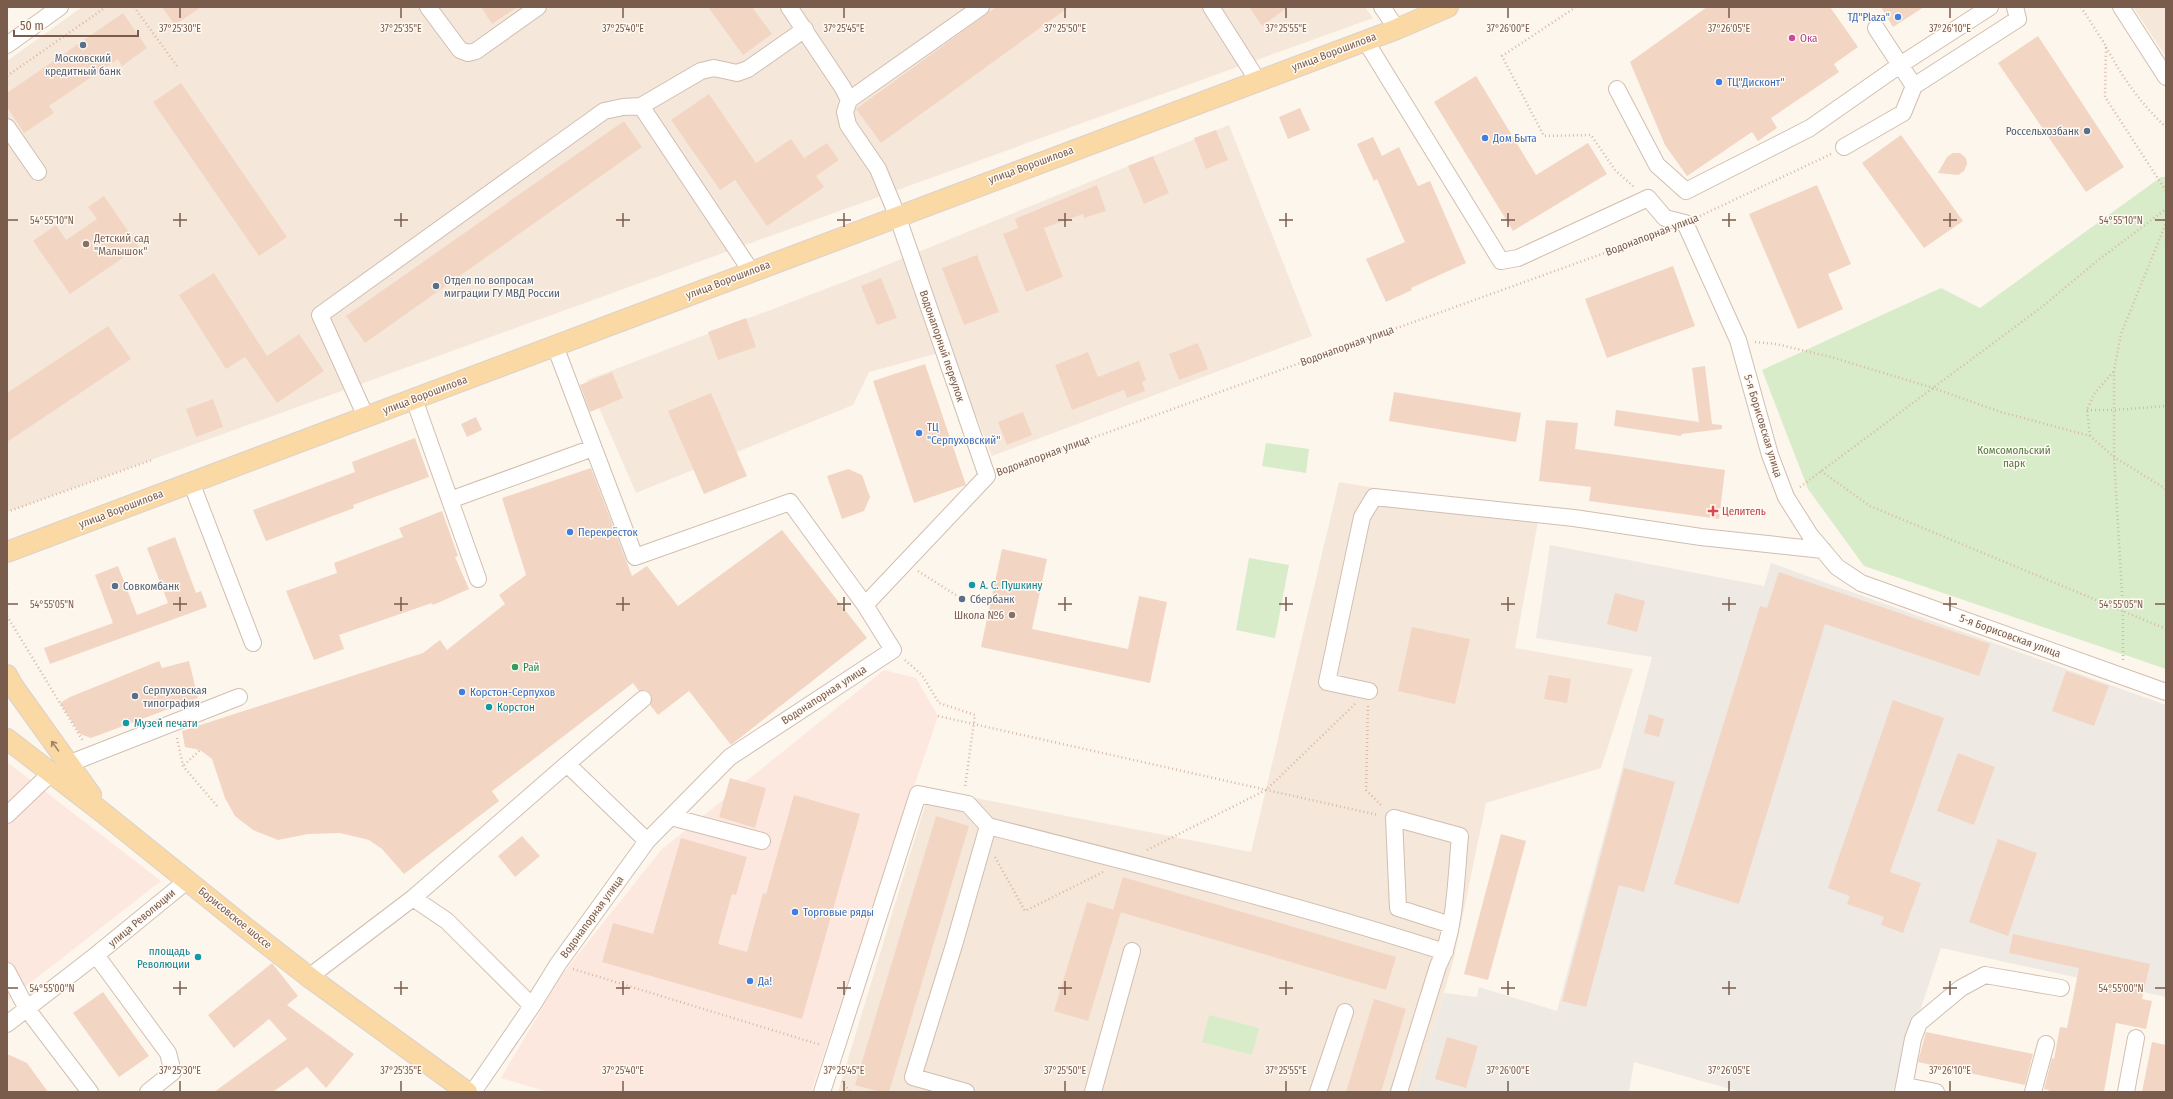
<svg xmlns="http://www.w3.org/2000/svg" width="2173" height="1099" viewBox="0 0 2173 1099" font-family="'Fira Sans Condensed',sans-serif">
<rect width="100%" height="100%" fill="#fdf6ec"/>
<path fill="#f5e8da" d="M82,7H1365L1373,18L7,512V61Z
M2133,7H2166V57Z
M1229,125L1312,336L992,456L950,350L869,372L853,405L636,493L587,380L867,273Z
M1339,482L1539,516L1515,648L1633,669L1601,768L1486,803L1454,958L1415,1092H838L930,789L1251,852Z"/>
<path fill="#fde8e0" d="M884,670L916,678L938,716L811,1092H548L501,1078L561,976L661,850Z
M7,762L161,881L7,1001Z"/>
<path fill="#efe9e4" d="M1550,545L1764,586L1771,563L2166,705V997L1941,948L1893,1092H1741L1634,1062L1629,1092H1415L1444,993L1477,997L1479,987L1557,1011L1652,657L1536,638Z"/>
<path fill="#d8ecc9" d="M2161,177H2166V669L1864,566L1808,489L1762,370L1941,288L1980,308Z
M1266,443L1309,449L1306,473L1262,466Z
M1249,558L1289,565L1275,638L1236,630Z
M1209,1015L1259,1028L1252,1055L1202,1042Z"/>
<path fill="#f3d5c3" d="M162,7H201L175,25Z
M481,7H517L492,24Z
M708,7H752L772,34L743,55Z
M996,7H1069L881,143L856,109Z
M1249,7H1288L1262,26Z
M1707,7H1830L1858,47L1834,64L1839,72L1771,118L1777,128L1758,141L1752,132L1687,176L1665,145L1630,62Z
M1881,7H1924L1893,27Z
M123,13L147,48L122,66L118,59L49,106L54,113L24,133L7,107V93Z
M2038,36L2124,167L2086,192L1998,63Z
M1476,76L1536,175L1588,143L1607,174L1513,231L1434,102Z
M181,83L287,237L259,256L153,102Z
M709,94L756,163L791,139L804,158L827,143L839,160L816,176L824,187L767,226L735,180L720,190L671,120Z
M1300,108L1310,130L1288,139L1279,117Z
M624,121L642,147L365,343L346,316Z
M1216,130L1228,160L1206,169L1194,138Z
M1901,135L1963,221L1924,248L1862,163Z
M1373,137L1382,156L1399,147L1418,186L1430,181L1466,263L1411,288L1412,290L1386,302L1366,259L1405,242L1377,179L1374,181L1357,144Z
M1953,153H1960L1966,158L1967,164L1964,171L1958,175L1938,173L1947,157Z
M1153,156L1169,193L1144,204L1128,166Z
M1097,185L1106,211L1084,218L1083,214L1044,228L1063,277L1026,292L1003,234L1018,228L1015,219Z
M1817,185L1851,264L1828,274L1843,309L1798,329L1749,214Z
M104,196L139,247L70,294L33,241L56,225L66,240L97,219L88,207Z
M977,255L999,312L964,325L942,268Z
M1673,266L1695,326L1607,358L1585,299Z
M214,273L267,356L299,334L324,371L277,403L245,357L226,369L179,295Z
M881,278L897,318L877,325L861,286Z
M746,318L756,347L718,360L708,332Z
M108,326L131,359L7,442V393Z
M1198,343L1208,369L1179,380L1169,354Z
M1088,352L1098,377L1139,361L1146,380L1142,382L1145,391L1127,398L1124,390L1072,410L1055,365Z
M925,364L966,485L914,503L873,381Z
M1705,366L1712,424L1722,425V429L1682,434L1681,436L1614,426L1616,410L1699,422L1692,368Z
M612,372L623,398L590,412L580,385Z
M1394,392L1521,413L1516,442L1389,421Z
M711,393L747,476L704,494L668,411Z
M213,399L223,427L196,437L186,409Z
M1023,412L1032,435L1007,445L998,422Z
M476,417L482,430L467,437L461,424Z
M1546,420L1578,423L1575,449L1725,470L1719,519L1589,501L1591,487L1539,481Z
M415,438L429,477L353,505L354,508L266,541L253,510L355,472L352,462Z
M591,468L632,576L647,566L678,606L782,530L867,638L731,745L689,691L658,715L650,705L652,698L650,693L646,690L639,691L633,683L492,791L499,801L404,874L382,849L369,840L340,833L308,834L278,840L253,830L235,816L225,798L212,759L200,750L185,747L182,731L423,653L440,640L447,650L505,604L499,595L526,575L502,498Z
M848,469L862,475L870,497L864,511L842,519L827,476Z
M442,511L458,556L455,557L469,589L433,605L432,603L339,635L344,649L314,660L286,591L337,573L334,563L403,537L399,528Z
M175,537L196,593L201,591L207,607L50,664L44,648L113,623L95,575L118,566L137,615L168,603L147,548Z
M1002,549L1047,559L1032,629L1128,649L1139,596L1167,602L1150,683L981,647Z
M1779,572L1990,644L1979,676L1825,624L1739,904L1674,884L1760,606L1767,608Z
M1615,593L1645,601L1637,632L1607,624Z
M1412,627L1470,639L1455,704L1398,691Z
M159,661L162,668L189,661L198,698L91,738L80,734L60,703L70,697Z
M2066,671L2109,686L2094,726L2052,711Z
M1549,675L1571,679L1567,703L1544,699Z
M1893,700L1944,718L1890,872L1921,883L1903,933L1881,925L1884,917L1847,904L1850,896L1828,888Z
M1649,714L1664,719L1659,737L1644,733Z
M1958,753L1995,767L1974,825L1937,811Z
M1624,768L1675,782L1644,892L1619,885L1586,1007L1562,1001Z
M730,778L766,788L755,828L719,817Z
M794,795L860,814L802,1019L602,962L613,923L653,934L681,838L747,857L736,895L732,894L718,944L747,952L763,893L766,894Z
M936,816L969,826L889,1092H880L855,1085Z
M1501,834L1526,841L1488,980L1464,974Z
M522,836L540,856L515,877L498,856Z
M1998,839L2037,853L2008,936L1969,922Z
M1123,877L1396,957L1386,990L1113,910Z
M1087,902L1121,912L1088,1021L1054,1011Z
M2013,934L2150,964L2142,999L2152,1001L2146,1029L2116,1023L2104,1092H2048L2049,1090L2044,1089L2052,1058L2054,1059L2060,1027L2067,1028L2079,968L2009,953Z
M272,963L298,996L287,1005L354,1054L326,1088L307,1067L273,1092H214L287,1039L269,1019L234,1048L208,1015Z
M103,992L149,1056L119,1077L73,1013Z
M1374,999L1406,1009L1381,1092H1346Z
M1926,1032L2033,1054L2025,1085L1918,1062Z
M1447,1037L1478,1046L1466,1088L1435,1079Z
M2152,1042L2166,1045V1092H2142Z
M7,1054L27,1063L48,1092H7Z"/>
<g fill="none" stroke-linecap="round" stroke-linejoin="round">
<defs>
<path id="minor" d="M428,7L460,50L468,53L476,51L538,7
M789,7L843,88L849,100
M1211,7L1258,81
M1382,7L1397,29
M2121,7L2166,77
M1876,28L1914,86L2018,19L2015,7
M1365,40L1501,261L1518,258L1648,198L1665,218L1685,223L1738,340L1770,455L1786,497L1810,535L1837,567L1861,583L2166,692
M7,45L60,7
M1617,89L1657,165L1686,191L1810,128L1900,65L1990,7
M641,106L751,271
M7,127L38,172
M1844,147L1903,113L1914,86
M555,346L635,557L790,502L865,605
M414,399L478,579
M366,417L320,315L604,111L623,107L641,106L701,71L714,68L737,73L748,69L805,29
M191,482L253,643
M450,500L593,448
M1369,691L1327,682L1362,517L1374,497L1574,518L1701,537L1823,550
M68,764L239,697
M567,764L643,699
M7,815L51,773
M671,817L762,841
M96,955L168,1053L173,1072L148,1092
M7,971L27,1009L90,1092
M309,977L413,898
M532,1006L447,921L413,898L567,764L647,841
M7,1024L96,955L188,880
M1906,1086L1936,1092
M473,1092L532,1006L558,964L647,841L730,757L893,650L865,605L987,476L897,215L878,169L848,125L845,112L849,100L981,7
M822,1092L918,794L968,804L988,826
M966,1092L913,1077L954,945L988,826C1141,865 1295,904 1445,952
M1093,1092L1132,951
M1318,1092L1345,1012
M1399,1092L1438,966C1456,932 1456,875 1460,836L1394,818L1398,908L1451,925
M1903,1092L1913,1039L1919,1023L1961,988L1985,975L2061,988
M2033,1092L2046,1044
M2126,1092L2136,1038"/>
<path id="major" d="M7,552L1397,29L1448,7
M7,675L13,686L91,795
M7,739L102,812L246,928L309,977L467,1092"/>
</defs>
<use href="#minor" stroke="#d1beb0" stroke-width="18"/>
<use href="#major" stroke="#dad1cd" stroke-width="22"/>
<path stroke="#d9b8a5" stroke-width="2.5" stroke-dasharray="1 3" stroke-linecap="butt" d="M134,7L177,66
M1576,7L1502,56L1544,136L1591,135L1615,170L1634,187
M2081,7L2106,46L2105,97L2166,191
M7,8L9,7
M2106,47C2123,78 2140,103 2166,127
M7,76L106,7
M1700,216L1831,154
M1755,342L1776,344L1831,357L1933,388L2001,412L2090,436L2114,457L2166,489
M2087,410H2114L2166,406
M2090,436L2087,410L2094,394L2114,371
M1001,471L1660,233
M1821,471L1870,506L2166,629
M1800,487L2043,306L2097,261L2166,209
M7,512L152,460
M918,571L962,599
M7,587V590
M7,616L83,741
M905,660L922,675L939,703L975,715L965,787
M2123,660V611L2114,457V370L2121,334L2166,223
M1368,706L1366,790L1383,807
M938,716L1378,815
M177,738L183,766L218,807
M184,765L200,750
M1147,850L1266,790L1355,704
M995,857L1025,911L1103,872
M573,969L821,1045
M842,1081L850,1092"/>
<use href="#minor" stroke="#fff" stroke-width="16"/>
<use href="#major" stroke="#fbd9a5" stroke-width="20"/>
</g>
<defs><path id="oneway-shaft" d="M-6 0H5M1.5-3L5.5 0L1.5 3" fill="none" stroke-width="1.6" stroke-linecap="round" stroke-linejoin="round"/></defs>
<use stroke="#a18267" href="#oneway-shaft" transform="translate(55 746) rotate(-126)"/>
<path fill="none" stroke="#7a5c4d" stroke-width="1.5" d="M180,8V18M401,8V18M623,8V18M844,8V18M1065,8V18M1286,8V18M1508,8V18M1729,8V18M1950,8V18M180,213V227M401,213V227M623,213V227M844,213V227M1065,213V227M1286,213V227M1508,213V227M1729,213V227M1950,213V227M8,220H18M173,220H187M394,220H408M616,220H630M837,220H851M1058,220H1072M1279,220H1293M1501,220H1515M1722,220H1736M1943,220H1957M2155,220H2165M180,597V611M401,597V611M623,597V611M844,597V611M1065,597V611M1286,597V611M1508,597V611M1729,597V611M1950,597V611M8,604H18M173,604H187M394,604H408M616,604H630M837,604H851M1058,604H1072M1279,604H1293M1501,604H1515M1722,604H1736M1943,604H1957M2155,604H2165M180,981V995M401,981V995M623,981V995M844,981V995M1065,981V995M1286,981V995M1508,981V995M1729,981V995M1950,981V995M8,988H18M173,988H187M394,988H408M616,988H630M837,988H851M1058,988H1072M1279,988H1293M1501,988H1515M1722,988H1736M1943,988H1957M2155,988H2165M180,1081V1091M401,1081V1091M623,1081V1091M844,1081V1091M1065,1081V1091M1286,1081V1091M1508,1081V1091M1729,1081V1091M1950,1081V1091"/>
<g fill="#3f7fe0" stroke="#fffaf3" stroke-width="1.5">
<circle cx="1898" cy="17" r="4"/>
<circle cx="1719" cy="82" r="4"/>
<circle cx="1485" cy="138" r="4"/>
<circle cx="919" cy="433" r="4"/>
<circle cx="570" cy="532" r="4"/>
<circle cx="462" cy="692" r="4"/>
<circle cx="795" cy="912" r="4"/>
<circle cx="750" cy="981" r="4"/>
</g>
<circle fill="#d1479c" stroke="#fffaf3" stroke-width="1.5" cx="1792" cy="38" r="4"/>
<g fill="#5c6f8a" stroke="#fffaf3" stroke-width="1.5">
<circle cx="83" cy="45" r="4"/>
<circle cx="2087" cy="131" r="4"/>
<circle cx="436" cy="286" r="4"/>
<circle cx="115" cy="586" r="4"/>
<circle cx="962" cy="599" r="4"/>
<circle cx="135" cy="696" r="4"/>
</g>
<g fill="#8d6e63" stroke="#fffaf3" stroke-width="1.5">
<circle cx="86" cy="244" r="4"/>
<circle cx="1012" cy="615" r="4"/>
</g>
<path fill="#e0444e" stroke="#fffaf3" stroke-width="1.5" d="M1711 505h4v4h4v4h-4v4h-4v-4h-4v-4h4z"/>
<g fill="#0f9aa8" stroke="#fffaf3" stroke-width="1.5">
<circle cx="972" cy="585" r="4"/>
<circle cx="489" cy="707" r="4"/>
<circle cx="126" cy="723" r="4"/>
<circle cx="198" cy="957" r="4"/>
</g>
<circle fill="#2e9e5b" stroke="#fffaf3" stroke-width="1.5" cx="515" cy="667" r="4"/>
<g text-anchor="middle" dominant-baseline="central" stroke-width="3" stroke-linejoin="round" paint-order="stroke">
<g font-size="11" fill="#366cbe" stroke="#fffaf3" text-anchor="start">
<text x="1890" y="17" text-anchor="end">ТД"Plaza"</text>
<text x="1727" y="82">ТЦ"Дисконт"</text>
<text x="1493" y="138">Дом Быта</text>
<text x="927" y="427">ТЦ<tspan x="927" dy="13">"Серпуховский"</tspan></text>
<text x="578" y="532">Перекрёсток</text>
<text x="470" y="692">Корстон-Серпухов</text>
<text x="803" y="912">Торговые ряды</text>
<text x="758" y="981">Да!</text>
</g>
<g font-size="11" fill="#b23c85" stroke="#fffaf3" text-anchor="start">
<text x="1800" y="38">Ока</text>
</g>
<g font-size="11" fill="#7a5c4d" stroke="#fffaf3">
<text transform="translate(1334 52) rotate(-21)">улица Ворошилова</text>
<text transform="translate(1031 165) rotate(-20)">улица Ворошилова</text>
<text transform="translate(1652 235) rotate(-21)">Водонапорная улица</text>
<text transform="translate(728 280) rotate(-21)">улица Ворошилова</text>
<text transform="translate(942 346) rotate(71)">Водонапорный переулок</text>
<text transform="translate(1347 346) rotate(-20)">Водонапорная улица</text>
<text transform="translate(425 395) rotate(-21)">улица Ворошилова</text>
<text transform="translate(1763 426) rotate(73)">5-я Борисовская улица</text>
<text transform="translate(1043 456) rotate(-20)">Водонапорная улица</text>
<text transform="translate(121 509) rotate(-21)">улица Ворошилова</text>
<text transform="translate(2010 636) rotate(20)">5-я Борисовская улица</text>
<text transform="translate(824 695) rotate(-33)">Водонапорная улица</text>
<text transform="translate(592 917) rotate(-54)">Водонапорная улица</text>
<text transform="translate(142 918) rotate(-40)">улица Революции</text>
<text transform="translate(235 918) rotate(39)">Борисовское шоссе</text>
</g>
<g font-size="11" fill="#4e5e75" stroke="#fffaf3" text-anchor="start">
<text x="83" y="58" text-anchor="middle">Московский<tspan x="83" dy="13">кредитный банк</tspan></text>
<text x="2079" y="131" text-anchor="end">Россельхозбанк</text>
<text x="444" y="280">Отдел по вопросам<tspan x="444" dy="13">миграции ГУ МВД России</tspan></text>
<text x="123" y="586">Совкомбанк</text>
<text x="970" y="599">Сбербанк</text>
<text x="143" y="690">Серпуховская<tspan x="143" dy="13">типография</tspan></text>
</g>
<g font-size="11" fill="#785e54" stroke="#fffaf3" text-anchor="start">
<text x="94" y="238">Детский сад<tspan x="94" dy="13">"Малышок"</tspan></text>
<text x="1004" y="615" text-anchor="end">Школа №6</text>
</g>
<g font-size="11" fill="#537a41" stroke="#fffaf3">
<text x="2014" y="450">Комсомольский<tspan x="2014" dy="13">парк</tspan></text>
</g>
<g font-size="11" fill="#be3a42" stroke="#fffaf3" text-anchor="start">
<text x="1722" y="511">Целитель</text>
</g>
<g font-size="11" fill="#0d838f" stroke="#fffaf3" text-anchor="start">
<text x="980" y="585">А. С. Пушкину</text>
<text x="497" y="707">Корстон</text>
<text x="134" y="723">Музей печати</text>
<text x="190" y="951" text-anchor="end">площадь<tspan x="190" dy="13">Революции</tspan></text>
</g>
<g font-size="11" fill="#27864d" stroke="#fffaf3" text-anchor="start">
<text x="523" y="667">Рай</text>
</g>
</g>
<g font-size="10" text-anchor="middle" fill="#7a5c4d" stroke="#fffaf3" stroke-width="3" stroke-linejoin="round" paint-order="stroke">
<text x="180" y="32">37°25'30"E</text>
<text x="401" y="32">37°25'35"E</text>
<text x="623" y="32">37°25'40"E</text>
<text x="844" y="32">37°25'45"E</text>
<text x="1065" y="32">37°25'50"E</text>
<text x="1286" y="32">37°25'55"E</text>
<text x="1508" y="32">37°26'00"E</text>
<text x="1729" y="32">37°26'05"E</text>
<text x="1950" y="32">37°26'10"E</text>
<text x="52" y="224">54°55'10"N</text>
<text x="2121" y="224">54°55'10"N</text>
<text x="52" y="608">54°55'05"N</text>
<text x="2121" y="608">54°55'05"N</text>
<text x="52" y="992">54°55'00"N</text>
<text x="2121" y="992">54°55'00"N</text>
<text x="180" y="1074">37°25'30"E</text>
<text x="401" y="1074">37°25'35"E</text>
<text x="623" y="1074">37°25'40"E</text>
<text x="844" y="1074">37°25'45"E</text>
<text x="1065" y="1074">37°25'50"E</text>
<text x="1286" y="1074">37°25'55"E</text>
<text x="1508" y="1074">37°26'00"E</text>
<text x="1729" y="1074">37°26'05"E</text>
<text x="1950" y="1074">37°26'10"E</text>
</g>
<rect width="2173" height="1099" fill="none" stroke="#7a5c4d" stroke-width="16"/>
<path d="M14 30v6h124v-6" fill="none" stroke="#7a5c4d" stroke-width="2"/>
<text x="20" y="30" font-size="12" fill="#7a5c4d" stroke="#fffaf3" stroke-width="3" paint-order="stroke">50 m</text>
</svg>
